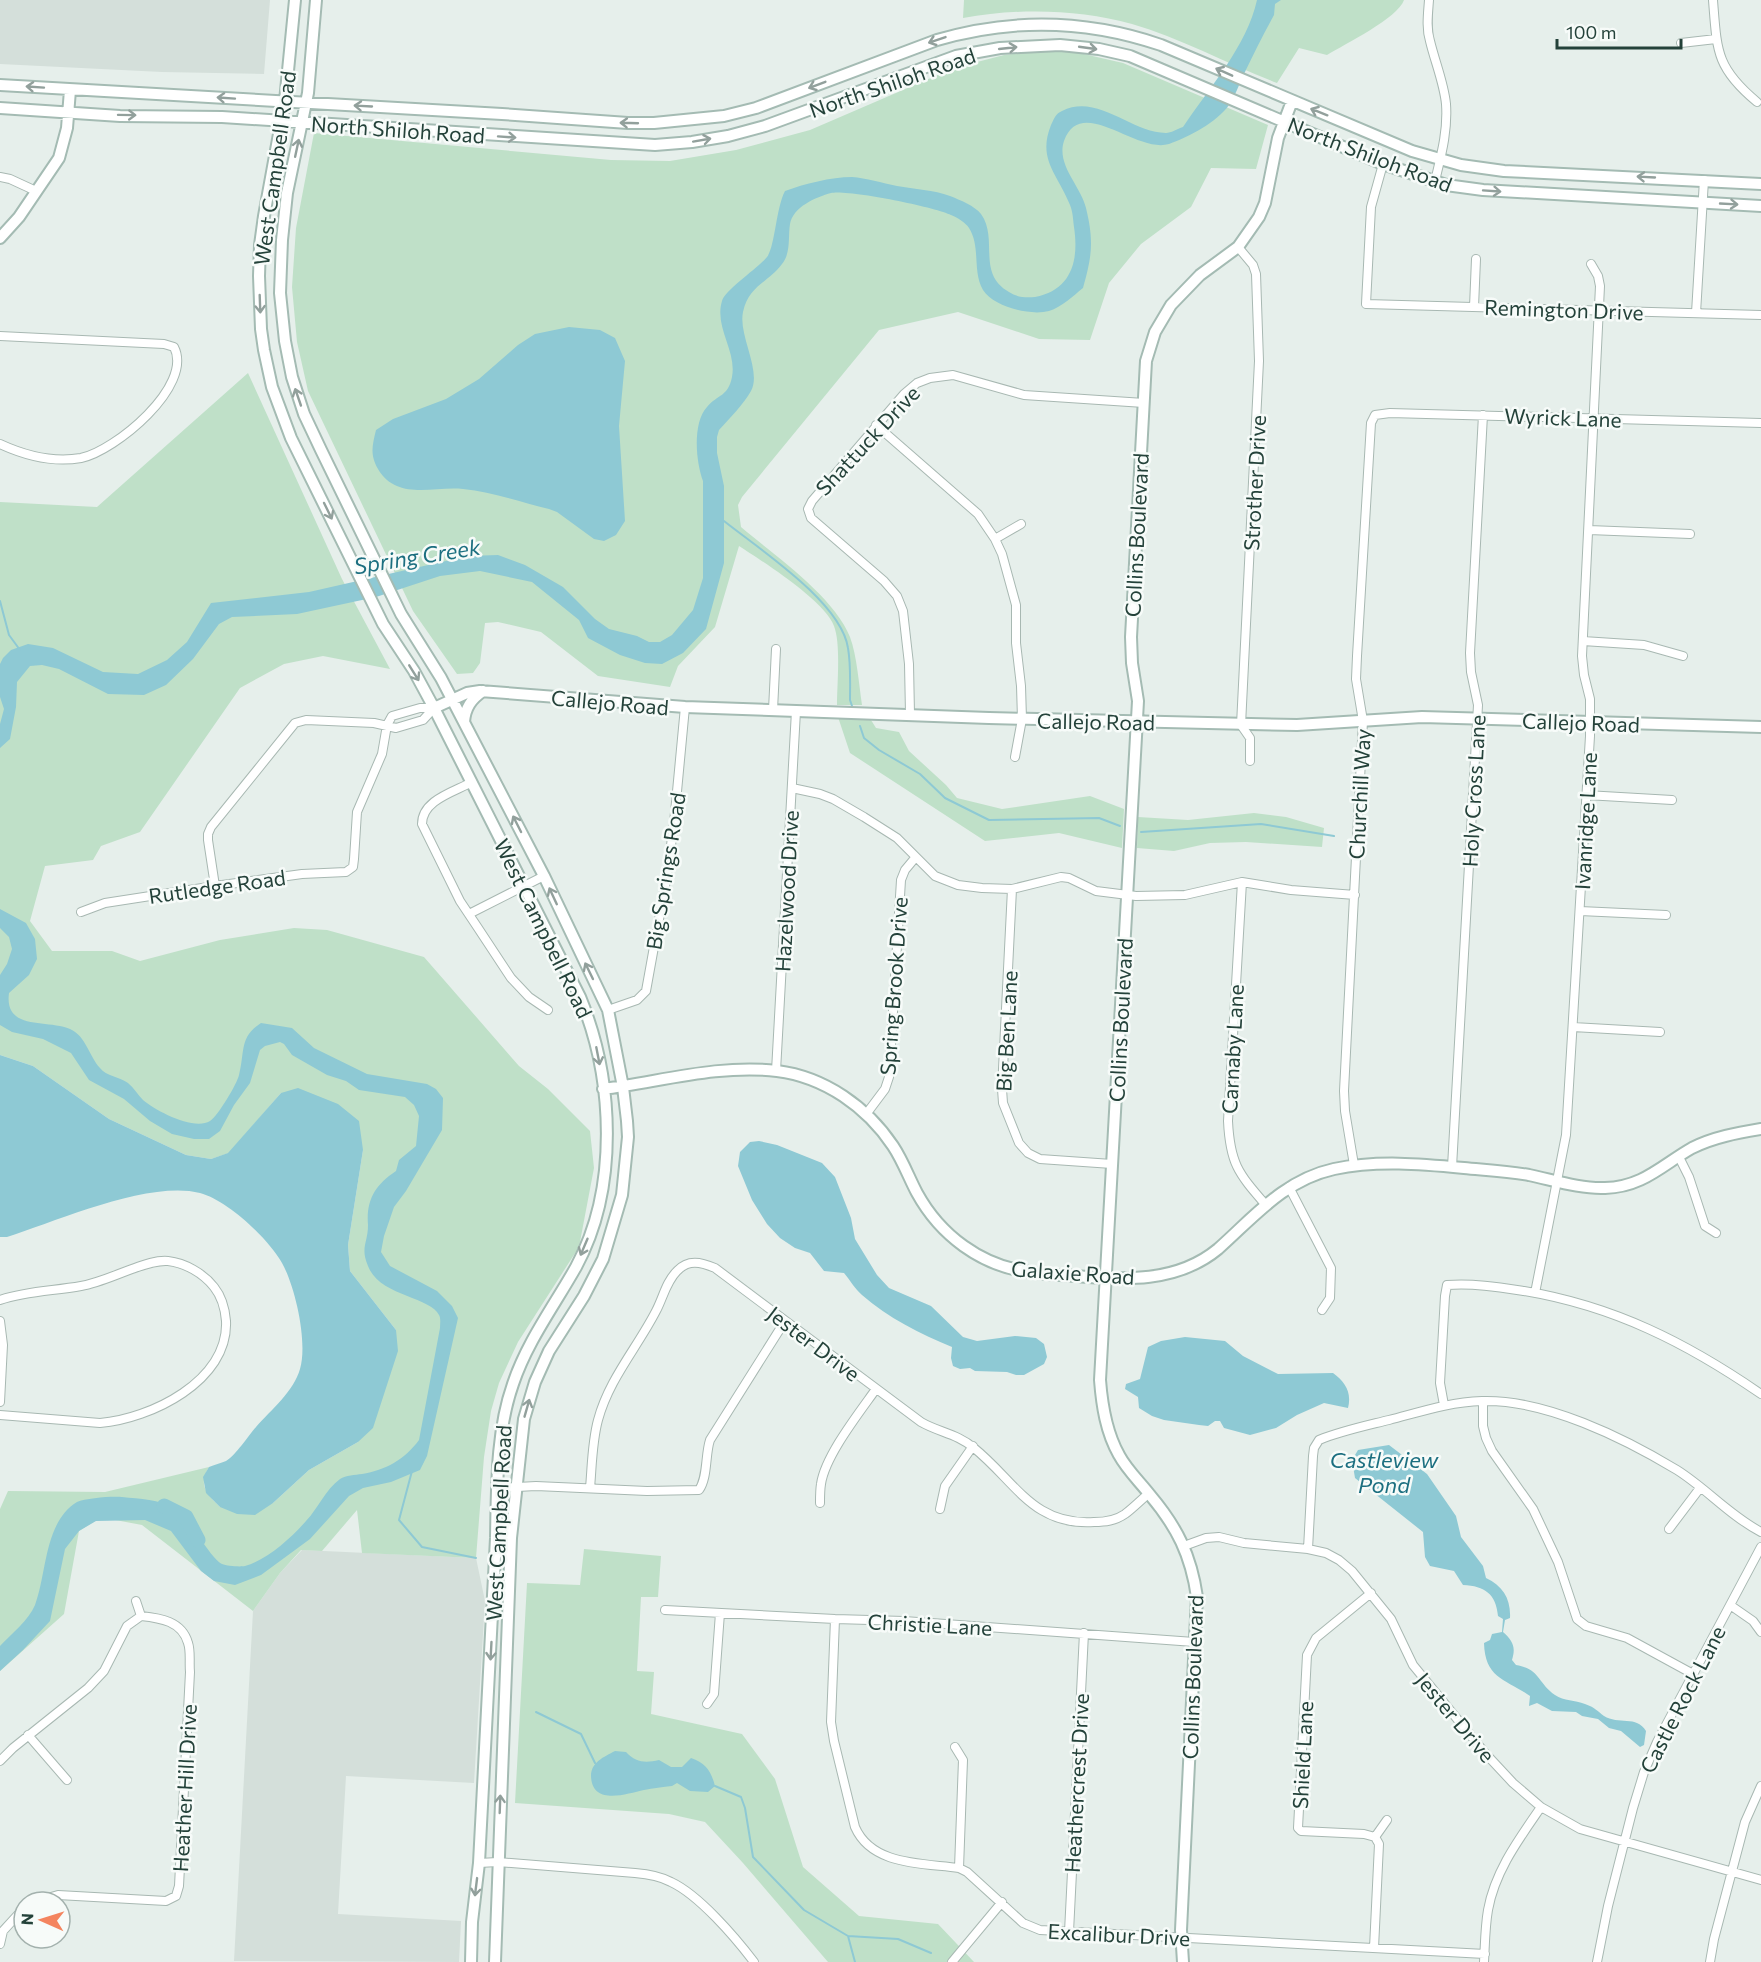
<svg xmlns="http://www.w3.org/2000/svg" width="1761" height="1962" viewBox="0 0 1761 1962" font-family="Commissioner,sans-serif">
<rect width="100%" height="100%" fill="#e6efeb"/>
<path fill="#d4dfda" d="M0,0H270L264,74L162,72L0,64Z
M302,1550L476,1558L485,1601L474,1783L346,1776L338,1914L461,1921L459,1962L234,1961L253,1611L280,1573Z"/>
<path fill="#bfe0c8" d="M964,0H1404C1398,18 1345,44 1327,55L1299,48L1277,83C1230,65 1180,38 1132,24C1078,9 1018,8 963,18Z
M1062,49L1123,63L1268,125L1256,169L1211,168L1191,207L1141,244L1109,283L1090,340L1039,339L958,312L879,330L742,497L738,505L741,527C775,556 834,596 850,637C857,656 859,685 862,705H837C837,685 841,644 834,626C825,601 762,561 739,546L715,627L678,666L670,687L598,676L541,632L498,622L485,623L480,663L473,673L457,674L413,611L308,391L297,342L292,287L296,228L314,133L611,160L670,161L736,150L810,130L954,68L1004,55Z
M248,373L342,579L390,669L323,656L284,664L240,688L140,832L101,846L93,860L45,866L30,921L52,951H112L140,961L220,940L294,928L327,930L424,957L519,1066L548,1089L590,1131L594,1168L579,1247L518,1342L499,1383L491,1411L484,1457L476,1558L362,1553L357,1510L322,1551L301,1550L280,1573L253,1611L142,1525L110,1519L96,1520L79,1531L64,1614L0,1671V1509L8,1491L105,1492L209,1467C198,1485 206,1493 220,1507L273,1503L309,1470L358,1442L396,1330L350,1271L348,1245L363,1150L281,1093L229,1153L211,1159L186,1155L109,1119L33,1066L0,1055V502L97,507Z
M838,717L871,720L876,728L899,732L909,751L946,785L957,798L1002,809L1090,796L1124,809L1122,848L1059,833L985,841L850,753Z
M1254,813L1286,817L1324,828L1322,847L1246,842L1210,843L1174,851L1137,848L1138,817L1188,820Z
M584,1549L661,1556L658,1597H641L637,1671L654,1672L651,1714L742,1734L775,1779L803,1867L859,1916L938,1924L974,1962H828L743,1863L705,1822L669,1814L515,1803L527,1583L580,1585Z"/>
<path fill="#8ec9d4" d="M1257,0H1281L1275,4L1274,15C1263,35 1253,55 1243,76C1239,85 1235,96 1229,105C1217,122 1189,137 1169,144C1136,154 1081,94 1064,141C1056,165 1081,186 1086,208C1094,241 1092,256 1083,288C1073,296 1062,307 1049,311C1030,316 994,307 983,290C972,271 981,247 969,228C966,223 957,217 951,215C936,207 846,189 831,193C816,197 793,207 790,224C788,237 791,253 782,264C768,283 749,285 743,312C738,335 762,371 751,391C743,405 730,418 719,430L717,437V453L724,486V563L706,629L683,653L662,664L645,663L620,655L588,638L579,620L532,582L480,571L440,576L376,597L297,614L232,617L219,624L193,659L166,685L144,695L108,694L59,669L42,665L30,666L17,682L16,707L10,739L0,748V724L4,709L0,697V664L3,658L11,650L28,644L53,648L103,672L138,674L167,660L187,642L211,603L309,592L468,556L498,555L525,565L563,587L595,619L609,629L637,636L649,642H660L672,635L693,610L703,578V481C696,463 692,423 707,407C718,394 728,397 732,377C737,351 714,327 722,301C725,290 758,268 767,257C775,247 776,208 785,191C804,184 831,177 852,177C866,178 882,183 897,186C914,189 934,190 950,196C960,200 975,206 981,214C999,239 976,273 1009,292C1017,297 1025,298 1035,297C1072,290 1079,260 1074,227C1073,220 1073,212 1070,205C1058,174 1037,160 1051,125C1054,119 1055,114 1062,111C1098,93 1131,133 1166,133C1171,133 1177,129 1183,127C1209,88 1247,46 1257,0Z
M569,327L600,330L615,338L625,361L619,426L625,521L616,535L604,541L594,539L557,512L549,509C521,502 492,492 463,489C433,486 397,501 378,469C370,455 372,446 376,430L393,419L446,399L479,379L518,345L535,334Z
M0,909L26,923L35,939L37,959L29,975L9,993C4,1031 46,1019 70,1029C86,1036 89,1056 100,1068C106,1076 120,1077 128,1083C134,1088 138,1095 143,1100C156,1111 194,1131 210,1121C218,1116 237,1084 239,1075C245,1052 239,1037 261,1023L292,1028L314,1048L367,1074L427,1084L436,1089L443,1098L442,1130L406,1191L394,1207L384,1236L381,1252L390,1266L437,1291L452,1306L458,1318L427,1456L420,1470L391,1482L363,1488L349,1496L310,1539L261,1575L235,1585L214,1581L201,1571L171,1531L145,1520L96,1521L79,1531L65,1549L50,1621L23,1650L0,1671V1646C11,1634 29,1620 35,1605C47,1573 44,1522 77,1502C86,1498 112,1496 122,1497C140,1499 159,1499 175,1509C192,1521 209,1557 222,1564C227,1566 240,1567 245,1566C267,1560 291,1538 306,1521C319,1507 325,1490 340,1479C346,1475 355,1475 362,1474C386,1470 404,1460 419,1440L440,1328C440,1324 441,1318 439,1315C431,1297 379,1296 368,1266C360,1247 368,1243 368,1225C366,1200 375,1185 396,1171L399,1160L416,1146L419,1116L414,1105L405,1097L359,1090L346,1081L327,1075L292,1055L284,1044L280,1042L265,1046L260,1050L250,1083L234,1105L220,1131L209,1139H194L172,1134L150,1121L124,1099L89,1080L71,1053L43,1039L12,1032L0,1025V975L7,964L12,949L9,937L0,928Z
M0,1055L33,1066L109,1119L186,1155L211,1159L228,1153L281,1093L298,1088L338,1104L359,1121L363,1150L348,1245L350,1271L396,1330L398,1351L373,1428L358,1442L309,1470L273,1503L255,1515L237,1514L220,1507L206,1493L203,1477L209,1467C214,1465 221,1463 226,1461C236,1455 248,1436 256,1427C271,1410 294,1391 300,1369C308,1342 295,1286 282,1263C268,1238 227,1200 200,1193C149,1180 57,1221 7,1237H0Z
M759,1141L777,1145L822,1163L835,1177L851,1218L855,1239L877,1275L889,1288L931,1306L963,1337L977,1341L1015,1336L1036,1338L1044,1344L1047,1357L1044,1364L1024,1375H1016L1007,1372L975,1371L970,1368L960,1369L953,1366L951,1358L952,1347C921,1334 888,1318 862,1295C855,1289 850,1280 844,1273L824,1271L810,1253L795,1248L780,1238L767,1224L752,1200L738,1166L740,1152L750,1142Z
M1185,1337L1225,1341L1243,1356L1278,1374L1333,1373C1345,1382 1352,1392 1348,1408L1324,1403L1297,1415L1276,1428L1250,1435L1224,1428L1220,1421H1215L1208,1426L1199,1425L1164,1420L1152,1416L1139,1408L1138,1397L1125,1389L1126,1384L1140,1379L1148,1347L1161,1341Z
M1389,1445L1427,1474L1456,1516L1461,1537L1483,1566L1486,1578C1503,1586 1511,1599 1510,1618L1505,1620L1503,1632C1513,1641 1516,1647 1512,1660L1516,1665C1540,1669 1537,1682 1555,1695C1564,1701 1575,1700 1585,1704C1596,1708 1597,1711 1604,1716C1618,1725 1637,1715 1646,1731L1644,1745L1640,1747L1621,1731L1609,1728L1598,1719L1582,1716L1576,1712L1552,1711L1537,1703L1529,1706L1530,1696C1506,1679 1485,1679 1484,1643L1490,1640L1492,1634L1502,1632L1503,1619L1498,1616C1496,1594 1485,1586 1463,1585L1454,1571L1430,1566L1425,1557L1423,1532L1355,1478L1352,1460L1358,1450Z
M615,1751L626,1752C636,1763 646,1763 659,1760L671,1767H682L691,1758C706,1763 711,1771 715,1786L708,1792L690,1791L677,1783L672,1786C663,1787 653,1788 644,1790C626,1794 592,1806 591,1776C591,1762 604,1757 615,1751Z"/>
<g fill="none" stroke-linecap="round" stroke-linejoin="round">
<path stroke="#8ec9d4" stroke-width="2" d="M724,521C759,549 841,602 848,648C851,665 850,683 850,700L852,706
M0,601L9,635L20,650
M860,726L864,738L879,750L920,774L945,798L989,820L1099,818L1120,826
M1141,832L1261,824L1334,836
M412,1471L399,1520L422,1547L476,1558
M536,1712L581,1734L595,1763
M715,1786L741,1797L745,1808L753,1857L804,1910L848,1936L898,1939L931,1953
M848,1936L855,1962"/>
<path stroke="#8ec9d4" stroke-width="15" d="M164,1506L186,1517L198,1540"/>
<defs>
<path id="street" d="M1429,0C1428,14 1426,28 1430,41C1435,62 1444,83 1446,104C1448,131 1441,156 1435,181
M1713,0C1717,51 1716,68 1757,102
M1681,43L1716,39
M1383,164L1371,207L1366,304L1761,315
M0,177L10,179L36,191
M1238,247L1253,265L1256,274L1259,361L1241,725L1250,738V761
M1474,307L1476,259
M1696,313L1704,180
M0,336L164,344L174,347C194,386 115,451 81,458C52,463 26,456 0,444
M876,425L978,514L995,539L1002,554L1016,605V643L1021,686L1022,719L1015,757
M1589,530L1690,534
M995,539L1021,524
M1583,641L1644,645L1683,656
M773,710L776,649
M910,714L909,664L903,611L897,596L884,581L811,518L808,509L812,501L904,394L917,383L930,378L953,375L1024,395L1144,403
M472,782C454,792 422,800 422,824L460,901L478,928L511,978L529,997L548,1010
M792,788L820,794L833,799L864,817L897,838L935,876L958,885L982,888L1012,889L1061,877L1069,878L1096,891L1136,896L1185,895L1242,882L1291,890L1355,895
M1586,795L1672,800
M1242,882L1228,1121C1230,1163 1238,1173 1265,1204
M215,886L208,840V834L211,827L295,723L306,720L374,723L396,728L423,720L434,708
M1012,889L1002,1089L1003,1103L1019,1143L1028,1153L1040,1159L1112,1164
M1580,911L1666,915
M81,912L105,903L215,886L302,874L346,872L353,867L354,859L357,812L382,754L387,725L392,716L420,708H434
M469,914L544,876
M608,1010L637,1000L646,991L667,875L674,823L685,707
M1573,1027L1660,1032
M776,1071L796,711
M867,1113L885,1089L889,1077L901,880L905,870L915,858
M1679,1157L1689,1177L1705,1226L1716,1233
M1354,1165L1345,1111L1344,1091L1363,721L1356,679L1357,656L1371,423L1375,415L1390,413L1761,423
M1452,1167L1478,705L1471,672L1470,653L1483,415
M1289,1187L1331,1268L1330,1298L1322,1310
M1535,1293L1566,1135L1590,736V699L1584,675L1582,656L1600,286L1598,276L1591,264
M0,1300C26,1291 53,1291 81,1286C98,1283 115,1275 132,1269C143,1265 156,1260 168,1261C185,1263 203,1273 214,1287C222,1297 225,1308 226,1321C229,1381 150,1419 100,1423L0,1415
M0,1321L3,1345L0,1402
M1483,1401V1426L1486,1438L1492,1451L1533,1509L1558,1562L1577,1619L1586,1626L1627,1638L1693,1674
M1444,1405L1440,1383L1445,1296L1447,1285C1473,1283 1498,1287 1524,1291C1614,1306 1687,1343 1761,1394
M497,1488L536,1486L647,1491L699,1490C708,1477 705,1455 710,1440L785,1321
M590,1488C592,1466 592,1442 598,1420C609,1379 637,1348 656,1311C663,1298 666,1282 677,1271C688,1259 701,1262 715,1268L921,1422C938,1432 958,1434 974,1448C1016,1482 1033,1526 1094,1522C1105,1522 1115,1521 1125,1514C1133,1508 1141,1500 1149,1493
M820,1503C820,1497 820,1490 821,1484C825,1456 859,1413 876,1389
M940,1509L945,1486L973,1446
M1669,1529L1700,1488
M1184,1546L1206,1538L1219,1537L1244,1543L1308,1549L1326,1553L1339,1560L1352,1571L1391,1619L1413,1665L1485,1753L1513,1783L1541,1807L1580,1829L1761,1880
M1308,1549L1313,1456L1314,1448L1319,1440C1341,1431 1365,1426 1389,1420C1420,1412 1449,1402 1482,1401C1545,1399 1624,1438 1677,1470C1707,1489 1729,1515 1761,1532
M1371,1593L1316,1638L1307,1655L1298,1828L1301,1831L1364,1834L1375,1837L1379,1844L1374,1948
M136,1601L141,1616
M1730,1605L1753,1621L1761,1632
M665,1610L835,1619L904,1621L1194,1642
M835,1619L831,1722L834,1741L855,1827C872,1866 923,1863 959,1868L967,1872L1023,1923L1040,1930L1485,1954
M707,1704L714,1694L720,1613
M28,1735L67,1780
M955,1747L963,1760L959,1868
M0,1761L13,1748L88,1688L104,1671L127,1626L141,1616C160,1618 182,1621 188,1643C191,1651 189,1663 190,1672L179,1886L176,1896L166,1901L58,1895L34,1902
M1375,1837L1387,1820
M479,1863L498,1862L635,1873C648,1874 660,1876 671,1882C699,1895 735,1937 754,1962
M1069,1932L1084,1633
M0,1944L3,1931L24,1908
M952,1962L1002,1902
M1484,1962C1485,1945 1485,1927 1488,1910C1495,1871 1519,1839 1541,1807
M1597,1962L1608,1906L1633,1808L1644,1772L1657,1742L1761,1547
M1710,1962L1714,1939L1745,1822L1761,1786"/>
<path id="secondary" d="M295,0L285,101L264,216L260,245L259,276L261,329L264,350L272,387L291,438L383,624L414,671L434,708L580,997C614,1079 619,1188 576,1267C554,1306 527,1342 513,1384C496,1432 497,1487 496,1538L479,1863L472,1922L471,1962
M316,0L308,93L287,193L282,240L280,293L285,341L292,377L304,414L321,450L401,614L441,678L544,876L608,1010L623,1087L627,1121L628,1137L622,1195L603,1259L584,1296L549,1351L535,1382L524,1419L511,1538L495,1962
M0,85L502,114L628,123H654L724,116L756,108L937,40C1012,18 1088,20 1161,45L1412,151L1461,165L1504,171L1761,184
M0,108L120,116L222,117L655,145L692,142L728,136L765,126L956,56L1000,48L1060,45L1099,49L1130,56L1383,164L1446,185L1483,190L1761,206
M0,238L19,217L59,158L67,128L70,90
M434,708L467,693L480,691L685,707L989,718L1297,725L1422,717L1761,727
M464,722C465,708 471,699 483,691
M603,1089C659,1082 719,1064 777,1071C825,1077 867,1107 893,1146C903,1161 909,1178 917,1193C940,1235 981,1266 1029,1272C1044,1275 1060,1275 1075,1276C1124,1280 1177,1283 1218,1249C1254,1217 1284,1180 1334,1169C1377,1160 1421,1164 1464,1168C1485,1170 1507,1171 1529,1175C1553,1180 1580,1189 1605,1188C1643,1187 1662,1165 1692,1148C1714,1137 1737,1133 1761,1129
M1183,1962L1181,1930L1197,1597C1191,1555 1177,1527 1150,1495C1140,1482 1127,1470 1119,1455C1106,1432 1102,1406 1100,1380L1138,701L1132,663L1131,637L1146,361L1155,332L1171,305L1200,275L1238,247L1259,217L1265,203L1278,138L1292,101"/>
</defs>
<use href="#street" stroke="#a8b8b2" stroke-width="10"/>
<use href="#secondary" stroke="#a4bbb3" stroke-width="14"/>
<use href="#street" stroke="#fff" stroke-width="8"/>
<use href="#secondary" stroke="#fff" stroke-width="10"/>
</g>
<defs><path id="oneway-shaft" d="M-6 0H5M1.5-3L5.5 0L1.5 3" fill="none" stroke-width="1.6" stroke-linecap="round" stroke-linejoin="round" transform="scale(1.5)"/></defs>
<g stroke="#92a09c">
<use href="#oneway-shaft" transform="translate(937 40) rotate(161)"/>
<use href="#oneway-shaft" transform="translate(1008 48) rotate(-6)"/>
<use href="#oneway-shaft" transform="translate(1088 48) rotate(8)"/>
<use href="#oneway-shaft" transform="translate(1224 72) rotate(-156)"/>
<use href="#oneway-shaft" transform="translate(817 85) rotate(159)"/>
<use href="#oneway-shaft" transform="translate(35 87) rotate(-176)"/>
<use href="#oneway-shaft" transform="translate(226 98) rotate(-176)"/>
<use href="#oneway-shaft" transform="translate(363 106) rotate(-177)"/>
<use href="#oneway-shaft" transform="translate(1319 112) rotate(-158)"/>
<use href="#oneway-shaft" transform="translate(127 115) rotate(1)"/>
<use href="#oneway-shaft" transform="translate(629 123) rotate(-178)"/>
<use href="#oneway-shaft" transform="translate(507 137) rotate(4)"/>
<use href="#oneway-shaft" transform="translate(702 140) rotate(-10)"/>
<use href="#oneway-shaft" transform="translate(297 148) rotate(-78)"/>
<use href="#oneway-shaft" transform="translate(1646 177) rotate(-177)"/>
<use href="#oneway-shaft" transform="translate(1492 191) rotate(4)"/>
<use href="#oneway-shaft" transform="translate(1729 204) rotate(3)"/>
<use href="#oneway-shaft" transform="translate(260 304) rotate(88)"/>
<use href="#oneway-shaft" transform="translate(298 397) rotate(-109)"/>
<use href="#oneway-shaft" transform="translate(328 511) rotate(64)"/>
<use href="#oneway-shaft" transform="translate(414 673) rotate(58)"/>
<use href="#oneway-shaft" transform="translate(517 824) rotate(-117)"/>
<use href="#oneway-shaft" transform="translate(553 896) rotate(-115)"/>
<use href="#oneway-shaft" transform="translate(589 971) rotate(-116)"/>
<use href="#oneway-shaft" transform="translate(598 1056) rotate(79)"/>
<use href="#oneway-shaft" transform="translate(584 1247) rotate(113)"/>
<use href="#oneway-shaft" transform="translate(527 1408) rotate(-74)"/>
<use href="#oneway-shaft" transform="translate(491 1651) rotate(93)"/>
<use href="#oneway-shaft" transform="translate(500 1804) rotate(-88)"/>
<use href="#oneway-shaft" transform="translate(476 1887) rotate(97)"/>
</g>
<g text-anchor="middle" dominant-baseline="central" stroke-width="5" stroke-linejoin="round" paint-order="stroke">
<g font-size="21" fill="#24423a" stroke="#f7fbf9">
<text transform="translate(892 82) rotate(-19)">North Shiloh Road</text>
<text transform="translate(398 129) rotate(4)">North Shiloh Road</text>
<text transform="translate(1370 154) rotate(21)">North Shiloh Road</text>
<text transform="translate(274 168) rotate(-82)">West Campbell Road</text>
<text transform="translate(1564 309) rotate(2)">Remington Drive</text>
<text transform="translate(1563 417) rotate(2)">Wyrick Lane</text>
<text transform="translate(867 440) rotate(-47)">Shattuck Drive</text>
<text transform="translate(1254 483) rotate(-87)">Strother Drive</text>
<text transform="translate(1136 535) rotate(-87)">Collins Boulevard</text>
<text transform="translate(610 702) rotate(5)">Callejo Road</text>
<text transform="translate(1096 721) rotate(1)">Callejo Road</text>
<text transform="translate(1581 722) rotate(2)">Callejo Road</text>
<text transform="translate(1473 791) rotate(-87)">Holy Cross Lane</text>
<text transform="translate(1359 794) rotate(-87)">Churchill Way</text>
<text transform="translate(1585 821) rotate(-87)">Ivanridge Lane</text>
<text transform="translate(665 871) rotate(-81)">Big Springs Road</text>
<text transform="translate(217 886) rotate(-8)">Rutledge Road</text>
<text transform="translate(786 891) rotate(-87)">Hazelwood Drive</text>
<text transform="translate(544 928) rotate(64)">West Campbell Road</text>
<text transform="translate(893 986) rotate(-86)">Spring Brook Drive</text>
<text transform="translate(1120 1020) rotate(-87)">Collins Boulevard</text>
<text transform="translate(1006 1031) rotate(-87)">Big Ben Lane</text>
<text transform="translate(1232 1049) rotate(-87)">Carnaby Lane</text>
<text transform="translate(1073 1272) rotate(4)">Galaxie Road</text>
<text transform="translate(814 1343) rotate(37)">Jester Drive</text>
<text transform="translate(498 1523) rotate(-87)">West Campbell Road</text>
<text transform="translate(930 1624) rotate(3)">Christie Lane</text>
<text transform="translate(1192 1677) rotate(-88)">Collins Boulevard</text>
<text transform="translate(1682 1699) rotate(-63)">Castle Rock Lane</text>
<text transform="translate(1456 1717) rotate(50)">Jester Drive</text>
<text transform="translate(1302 1755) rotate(-87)">Shield Lane</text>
<text transform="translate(1076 1783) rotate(-87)">Heathercrest Drive</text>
<text transform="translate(184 1788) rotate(-87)">Heather Hill Drive</text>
<text transform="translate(1119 1934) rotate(3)">Excalibur Drive</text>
</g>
<g font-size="22" font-style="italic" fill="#1c6f80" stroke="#f7fbf9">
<text transform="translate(417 556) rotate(-9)">Spring Creek</text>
<text x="1384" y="1459">Castleview<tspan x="1384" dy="25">Pond</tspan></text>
</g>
</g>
<g transform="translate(42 1920) rotate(273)"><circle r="28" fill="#f7fbf9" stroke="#a3b1ad" stroke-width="1.5"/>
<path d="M0-4.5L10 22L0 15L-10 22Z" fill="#f4845f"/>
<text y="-9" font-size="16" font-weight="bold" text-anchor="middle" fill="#24423a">N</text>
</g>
<path d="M1557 39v9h124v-9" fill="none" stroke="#24423a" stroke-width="3"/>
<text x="1566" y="39" font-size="18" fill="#24423a" stroke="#f7fbf9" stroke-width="4.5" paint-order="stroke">100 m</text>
</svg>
